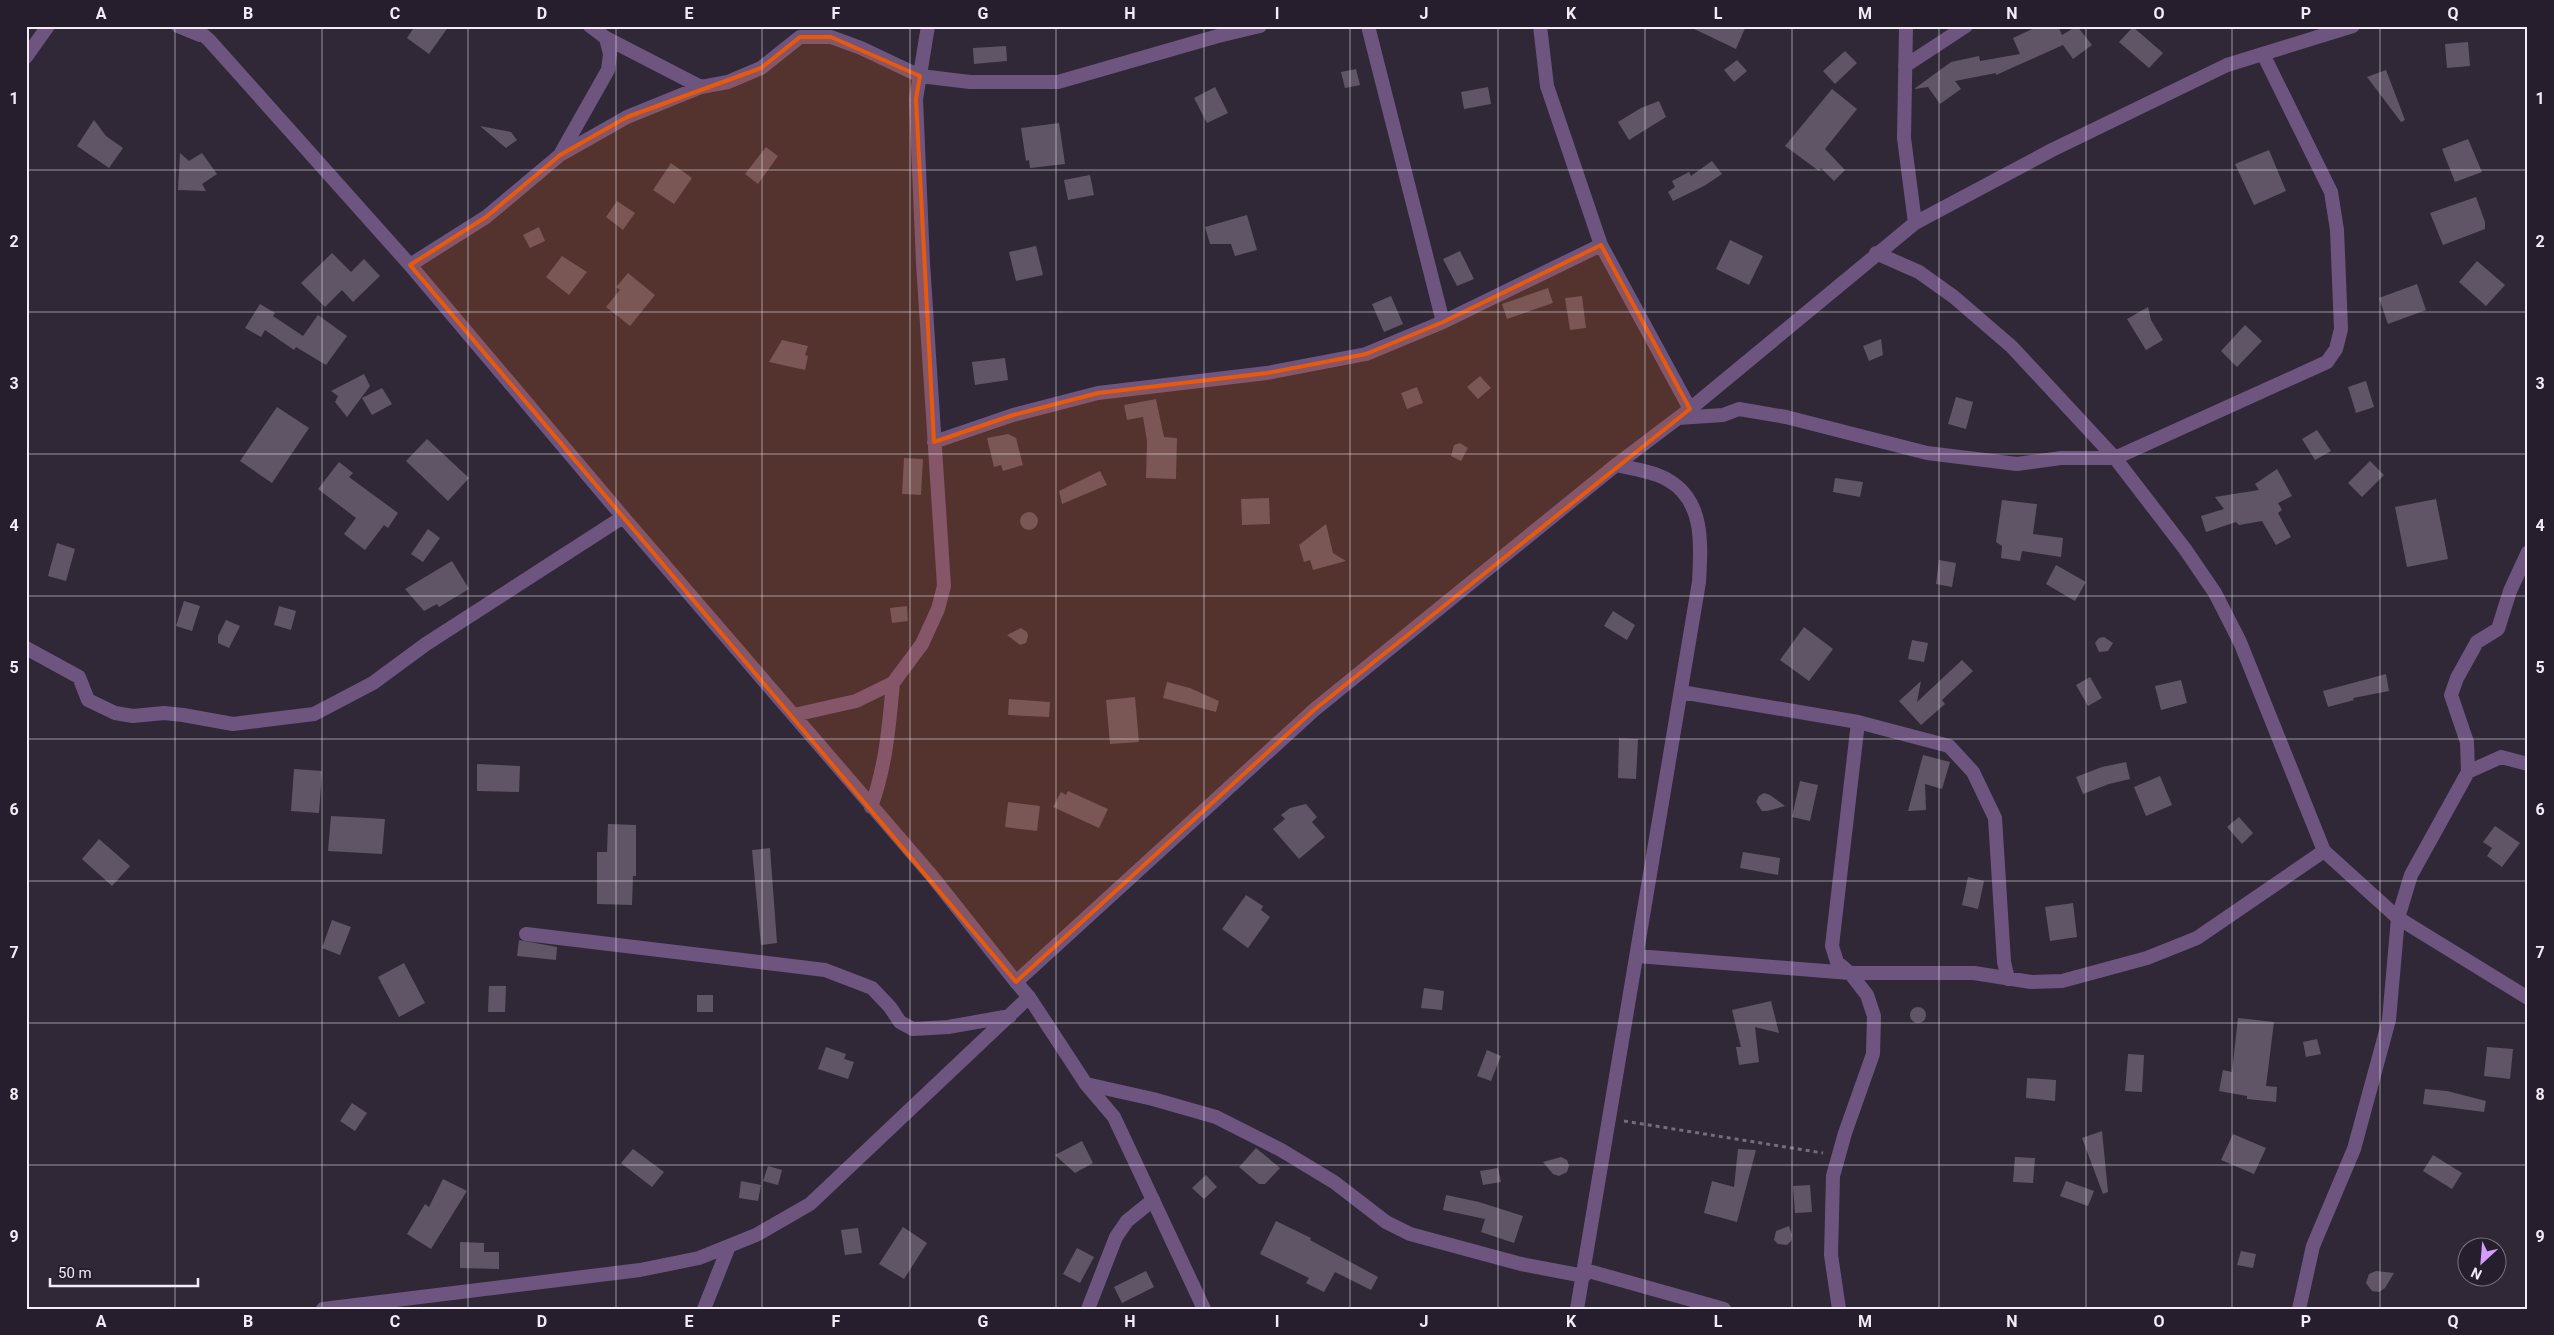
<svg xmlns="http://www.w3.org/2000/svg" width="2554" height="1335" viewBox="0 0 2554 1335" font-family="Roboto,sans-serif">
<rect width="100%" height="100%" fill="#302837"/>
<path fill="#5f5567" d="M415,26H449L429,54L407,38Z
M1688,26H1746L1736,49Z
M2039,26H2058L2062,35L2077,26L2092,45L2073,59L2063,45L1996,75V73L1955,81L1961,89L1940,104L1928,87L1914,89L1951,62L1979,56L1980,61L2020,54L2013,38Z
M2133,27L2163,53L2149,68L2119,42Z
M2468,42L2470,66L2447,68L2445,44Z
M1006,46L1007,61L974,64L973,48Z
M1845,51L1857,63L1835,84L1823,71Z
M1737,60L1747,71L1734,82L1724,70Z
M1356,69L1360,85L1345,88L1341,72Z
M2386,70L2405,120L2401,122L2367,77Z
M1215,87L1228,113L1207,123L1194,98Z
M1488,87L1491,104L1464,109L1461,92Z
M1832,89L1857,109L1825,149L1845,170L1834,181L1821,168L1819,171L1785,146Z
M1659,101L1666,117L1629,140L1618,122L1641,108Z
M94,120L106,136L123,148L109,168L77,146Z
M1059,123L1065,164L1030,168L1029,160L1026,161L1021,128Z
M480,126L511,132L517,140L506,148Z
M2468,139L2482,172L2455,182L2442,149Z
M766,147L778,156L758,184L745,174Z
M2269,150L2286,191L2254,205L2235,164Z
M180,153L189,161L202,153L217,174L202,184L206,191L178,190Z
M1712,161L1722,174L1704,186L1673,201L1668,192L1675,187L1672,181L1689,172L1691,176Z
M671,163L692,178L674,204L653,190Z
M1090,175L1094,195L1068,200L1064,180Z
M2476,197L2485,222V229L2443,245L2430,213Z
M617,201L635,213L623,230L606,217Z
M1247,215L1257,250L1235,256L1231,244H1210L1205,227Z
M539,227L545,241L530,248L523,235Z
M1730,240L1763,256L1749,285L1716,269Z
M1036,246L1043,275L1016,281L1009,252Z
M1460,251L1474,279L1457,286L1443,259Z
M332,253L351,272L364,259L380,276L353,302L342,290L325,307L301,283Z
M562,256L587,272L569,295L546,277Z
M2477,261L2505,285L2486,306L2459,282Z
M628,273L655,295L630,326L606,307L620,290L616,287Z
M2417,284L2426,310L2388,324L2379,298Z
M1548,288L1553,303L1507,319L1502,304Z
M1391,296L1403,324L1384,332L1372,304Z
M1582,296L1586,328L1570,330L1565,298Z
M260,304L275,313L273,316L303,336L318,315L347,336L326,365L296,347L294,350L265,330L261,337L245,328Z
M2148,307L2151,320L2163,340L2146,350L2127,319Z
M2245,325L2262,341L2237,367L2221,351Z
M1881,339L1883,355L1869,361L1863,346Z
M782,340L808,346L805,355L808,356L805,370L769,362Z
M1005,358L1008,380L975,385L972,362Z
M364,374L370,386L347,417L335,402L338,396L331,391Z
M1480,376L1491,388L1478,399L1467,387Z
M2366,381L2374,407L2356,413L2348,387Z
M1417,387L1423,403L1407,409L1401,393Z
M382,388L392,404L372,415L362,398Z
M1956,397L1973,402L1966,429L1948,424Z
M1156,399L1164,437L1177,438L1176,479L1146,478L1147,441L1143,417L1127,420L1124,405Z
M277,407L309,428L272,483L240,461Z
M2317,430L2331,451L2315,460L2302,439Z
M1008,434L1016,438L1023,465L1003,471L1001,465L994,467L987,438Z
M427,439L469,478L448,501L406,461Z
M1460,443L1468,448L1461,461L1451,456L1454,445Z
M904,458L923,459L921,495L902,494Z
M2370,461L2384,475L2362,497L2348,483Z
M339,462L353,473L349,477L398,513L388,528L384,525L365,550L344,534L356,518L318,489Z
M2277,469L2292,496L2278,503L2282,510L2278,513L2291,537L2276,545L2262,521L2239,525L2236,522L2206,532L2201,516L2224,509L2215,497L2259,490L2255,484Z
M1100,471L1107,485L1062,504L1059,491Z
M1835,478L1863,482L1860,497L1833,492Z
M1269,498L1270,524L1242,525L1241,499Z
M2436,499L2448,559L2407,567L2395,507Z
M2002,500L2037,504L2033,534L2063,538L2061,557L2022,551L2020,561L2001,558L2002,546L1996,542Z
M1020 521a9 9 0 1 1 18 0a9 9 0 1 1-18 0Z
M1326,524L1333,553L1346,561L1313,570L1310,560L1304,562L1299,545Z
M428,529L440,538L423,562L411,554Z
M57,543L75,549L66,581L48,576Z
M1939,560L1956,563L1952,587L1936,584Z
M452,561L469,589L439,607L437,604L424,611L405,589Z
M2056,565L2086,582L2075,601L2046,584Z
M184,601L200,606L192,631L176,626Z
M279,606L296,611L291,630L274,625Z
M907,606L908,621L892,623L890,608Z
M1613,611L1635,625L1627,640L1604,626Z
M226,620L240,626L229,648L218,643V636Z
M1804,627L1833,649L1809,681L1780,660Z
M1021,628L1027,632L1028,636L1026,643L1020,645L1007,635Z
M2104,637L2113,643L2108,651L2099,652L2095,643L2099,638Z
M1912,640L1928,643L1924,662L1908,659Z
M1962,660L1973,671L1942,700L1945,704L1921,725L1899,701L1921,681L1917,702Z
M2386,674L2389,691L2353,698L2354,700L2328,707L2323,691Z
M2090,677L2102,698L2088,706L2076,685Z
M2181,680L2187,703L2161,710L2155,686Z
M1167,682L1190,688L1219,701L1216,712L1163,698Z
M1135,697L1139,742L1110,744L1106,700Z
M1009,699L1050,702L1049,717L1008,715Z
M1619,738L1638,739L1636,779L1618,778Z
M1923,755L1950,762L1942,789L1925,784L1926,810L1908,811Z
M2126,762L2130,779L2109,784L2083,794L2076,777L2102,767Z
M477,764L520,766L519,792L477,791Z
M294,769L322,771L319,813L291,811Z
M2160,776L2172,805L2146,816L2134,787Z
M1800,781L1818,785L1810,821L1792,817Z
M1068,791L1108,809L1099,828L1053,807L1061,792L1066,795Z
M1764,793L1770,795L1785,806L1767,811H1762L1756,802L1759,796Z
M1008,802L1040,806L1037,831L1005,827Z
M1306,804L1317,817L1312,822L1325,837L1299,859L1273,829L1285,819L1281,815L1290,808Z
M331,816L385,819L382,854L328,851Z
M2239,817L2253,833L2242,844L2227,827Z
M608,824L636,825V876H633L632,905L597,904V852H607Z
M2495,826L2520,843L2502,867L2487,856L2492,848L2483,842Z
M99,839L130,866L112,886L82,859Z
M770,848L777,943L761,945L752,850Z
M1743,852L1780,858L1778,875L1740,868Z
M1968,877L1984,881L1978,909L1962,905Z
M1246,895L1263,906L1261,910L1270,917L1248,948L1222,929Z
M2073,903L2077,937L2050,941L2045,907Z
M332,920L351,927L340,955L322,948Z
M519,940L557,947L556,960L517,956Z
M404,963L425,1003L399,1017L378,977Z
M489,986H506L505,1012H488Z
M1424,988L1444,991L1442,1010L1421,1008Z
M697,995H713V1012H697Z
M1771,1001L1779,1033L1755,1027L1759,1062L1739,1065L1736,1047H1741L1732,1010Z
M1910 1015a8 8 0 1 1 16 0a8 8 0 1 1-16 0Z
M2238,1018L2274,1022L2266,1086L2277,1087L2276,1102L2247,1099V1096L2219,1091L2223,1070L2232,1072Z
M2317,1039L2321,1054L2306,1057L2303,1042Z
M826,1047L846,1054L844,1059L854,1062L848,1079L818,1069Z
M2487,1047L2513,1049L2510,1079L2484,1076Z
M1487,1050L1501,1056L1491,1081L1477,1076Z
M2128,1054L2144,1055L2142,1092L2125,1091Z
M2027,1078L2056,1080L2055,1101L2026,1098Z
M2425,1089L2447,1091L2486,1101L2484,1112L2423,1104Z
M352,1103L367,1113L355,1131L340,1121Z
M2102,1131L2108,1192L2103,1194L2082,1138Z
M2233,1134L2266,1148L2254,1174L2221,1160Z
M1082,1141L1093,1163L1075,1173L1055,1155Z
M1256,1148L1280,1168L1265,1184H1259L1239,1167Z
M633,1149L664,1172L652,1187L621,1163Z
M1738,1149L1756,1150L1737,1222L1704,1213L1712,1181L1734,1187Z
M2433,1155L2462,1173L2452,1189L2423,1171Z
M1561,1157L1567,1160L1569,1166L1567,1172L1559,1176L1553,1174L1543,1162Z
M2015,1157L2035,1158L2033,1183L2013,1182Z
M768,1166L782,1170L778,1185L763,1181Z
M1498,1168L1501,1182L1483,1185L1480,1171Z
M1206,1175L1217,1187L1204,1199L1192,1188Z
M443,1179L467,1191L431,1249L407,1234L425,1204L429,1207Z
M741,1181L761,1185L758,1201L739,1198Z
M2066,1181L2094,1191L2088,1206L2060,1196Z
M1810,1185L1812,1212L1795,1213L1793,1186Z
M1446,1195L1479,1202L1523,1216L1514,1243L1481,1232L1485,1219L1443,1210Z
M1276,1221L1311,1238L1310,1240L1378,1277L1371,1290L1335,1272L1324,1292L1306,1283L1309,1278L1260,1254Z
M1789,1226L1792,1235L1791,1241L1787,1245L1778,1244L1774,1240L1776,1231Z
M903,1227L927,1243L904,1279L879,1264Z
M858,1228L862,1253L845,1255L841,1230Z
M460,1242L484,1243V1252H499V1269L460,1268Z
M1077,1248L1094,1257L1080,1283L1063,1274Z
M2241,1251L2256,1254L2253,1268L2237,1265Z
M1146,1271L1154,1287L1122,1303L1114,1287Z
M2376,1271L2394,1273L2385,1288L2379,1292L2372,1291L2366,1283L2369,1274Z"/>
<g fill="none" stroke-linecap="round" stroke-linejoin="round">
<path stroke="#746d7a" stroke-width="3" stroke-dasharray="4 4" stroke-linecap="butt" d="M1624,1121L1823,1153"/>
<path stroke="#6d5580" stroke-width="14" d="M178,26L200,35
M193,26L209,40L410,265L623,517L932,876L1016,982
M590,26L606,38L701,87
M1368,26L1443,322
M1540,26L1547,86L1601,245L1690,409
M1906,26L1904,138L1915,223
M26,57L48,26
M1905,66L1966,26
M561,153L608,70L610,54L606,38
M1876,253L1919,272L1954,297L2012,347L2115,458L2185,549L2215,593L2240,642L2324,851L2398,918L2528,998
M410,265L486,217L560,155L627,117L701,87L728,82L761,68L800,37H831L861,48L920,76L970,82H1058L1218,36L1260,26
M1678,418L1723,415L1739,409L1786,417L1927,453L2017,464L2061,458H2115L2327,362L2336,349L2341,329L2337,230L2331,192L2263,54
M934,442L1013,415L1098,393L1267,373L1366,354L1443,322L1601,245
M26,648L79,677L88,700L115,713L133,716L164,713L183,715L233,724L314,714L373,683L426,644L623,517
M1681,692L1858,722L1832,946L1837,962L1850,973L1867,995L1874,1016L1873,1054L1845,1133L1833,1176L1831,1255L1839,1309
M794,715L856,701L893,683L922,644L938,609L944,586L923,263L916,99L928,26
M1858,722L1949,746L1973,772L1995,818L2004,962L2008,979
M2468,772L2501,757L2528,764
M871,807C886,766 889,726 893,683
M526,934L825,970L872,988L890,1007L900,1022L913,1029L948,1027L1010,1016
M1637,956L1850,973H1974L2031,982L2062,981L2147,958L2197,938L2324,851
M1086,1084L1153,1099L1216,1117L1281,1150L1334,1182L1386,1222L1410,1234L1521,1264L1584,1276
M1585,1270L1724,1309
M323,1309L640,1270L699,1258L756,1235L810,1204L1029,997
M704,1309L729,1246
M1088,1309L1116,1237L1127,1221L1153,1200
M1577,1309L1699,582C1701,546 1705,501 1668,480C1653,471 1632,469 1616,465
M2299,1309L2313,1246L2354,1149L2389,1020L2398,918L2411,875L2468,772L2467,742L2451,695L2457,678L2477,642L2498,629L2510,591L2528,552"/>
<path stroke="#6d5580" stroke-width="14" d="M1204,1309L1114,1117L1086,1084L1029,997L1016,982L1314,710L1616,465L1690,409L1915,223L2052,150L2227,65L2353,26"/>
</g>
<path fill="#e8590c" fill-opacity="0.2" stroke="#e8590c" stroke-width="4" stroke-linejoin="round" d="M800,37H831L920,76L916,99L934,442L1013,415L1098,393L1267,373L1366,354L1443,322L1601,245L1690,409L1314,710L1016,982L410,265L486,217L560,155L627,117L761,68Z"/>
<path fill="none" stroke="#f1ecf6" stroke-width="1" stroke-opacity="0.55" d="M175,26V1309M322,26V1309M468,26V1309M616,26V1309M762,26V1309M910,26V1309M1056,26V1309M1204,26V1309M1350,26V1309M1498,26V1309M1645,26V1309M1792,26V1309M1939,26V1309M2086,26V1309M2232,26V1309M2380,26V1309M26,170H2528M26,312H2528M26,454H2528M26,596H2528M26,739H2528M26,881H2528M26,1023H2528M26,1165H2528"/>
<rect width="2554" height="1335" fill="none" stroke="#271e2d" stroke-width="55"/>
<g transform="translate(2482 1262) rotate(206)"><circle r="24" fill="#271e2d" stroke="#78707d"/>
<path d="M0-4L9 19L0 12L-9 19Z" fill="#d49cfc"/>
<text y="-8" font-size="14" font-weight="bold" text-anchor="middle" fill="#f1ecf6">N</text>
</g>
<path d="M50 1278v8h148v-8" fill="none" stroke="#f1ecf6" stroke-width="2.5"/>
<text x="58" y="1278" font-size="15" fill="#f1ecf6" stroke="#271e2d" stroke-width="4" paint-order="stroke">50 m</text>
<rect x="28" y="28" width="2498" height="1280" fill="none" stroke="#f1ecf6" stroke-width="2"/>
<g font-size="16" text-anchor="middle" font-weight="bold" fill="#f1ecf6">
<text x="101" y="19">A</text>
<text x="248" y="19">B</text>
<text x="395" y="19">C</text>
<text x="542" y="19">D</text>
<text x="689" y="19">E</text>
<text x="836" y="19">F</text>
<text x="983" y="19">G</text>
<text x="1130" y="19">H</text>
<text x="1277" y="19">I</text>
<text x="1424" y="19">J</text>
<text x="1571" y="19">K</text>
<text x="1718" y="19">L</text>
<text x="1865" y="19">M</text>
<text x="2012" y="19">N</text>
<text x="2159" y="19">O</text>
<text x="2306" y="19">P</text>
<text x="2453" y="19">Q</text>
<text x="14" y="104">1</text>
<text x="2540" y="104">1</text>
<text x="14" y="247">2</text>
<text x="2540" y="247">2</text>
<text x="14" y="389">3</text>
<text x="2540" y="389">3</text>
<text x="14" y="531">4</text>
<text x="2540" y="531">4</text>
<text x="14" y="673">5</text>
<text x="2540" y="673">5</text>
<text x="14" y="815">6</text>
<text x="2540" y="815">6</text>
<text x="14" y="958">7</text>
<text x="2540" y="958">7</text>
<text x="14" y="1100">8</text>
<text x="2540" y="1100">8</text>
<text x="14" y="1242">9</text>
<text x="2540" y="1242">9</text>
<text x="101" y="1327">A</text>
<text x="248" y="1327">B</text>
<text x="395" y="1327">C</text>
<text x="542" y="1327">D</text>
<text x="689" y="1327">E</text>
<text x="836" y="1327">F</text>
<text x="983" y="1327">G</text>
<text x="1130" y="1327">H</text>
<text x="1277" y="1327">I</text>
<text x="1424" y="1327">J</text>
<text x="1571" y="1327">K</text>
<text x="1718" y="1327">L</text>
<text x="1865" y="1327">M</text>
<text x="2012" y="1327">N</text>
<text x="2159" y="1327">O</text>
<text x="2306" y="1327">P</text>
<text x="2453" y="1327">Q</text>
</g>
</svg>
